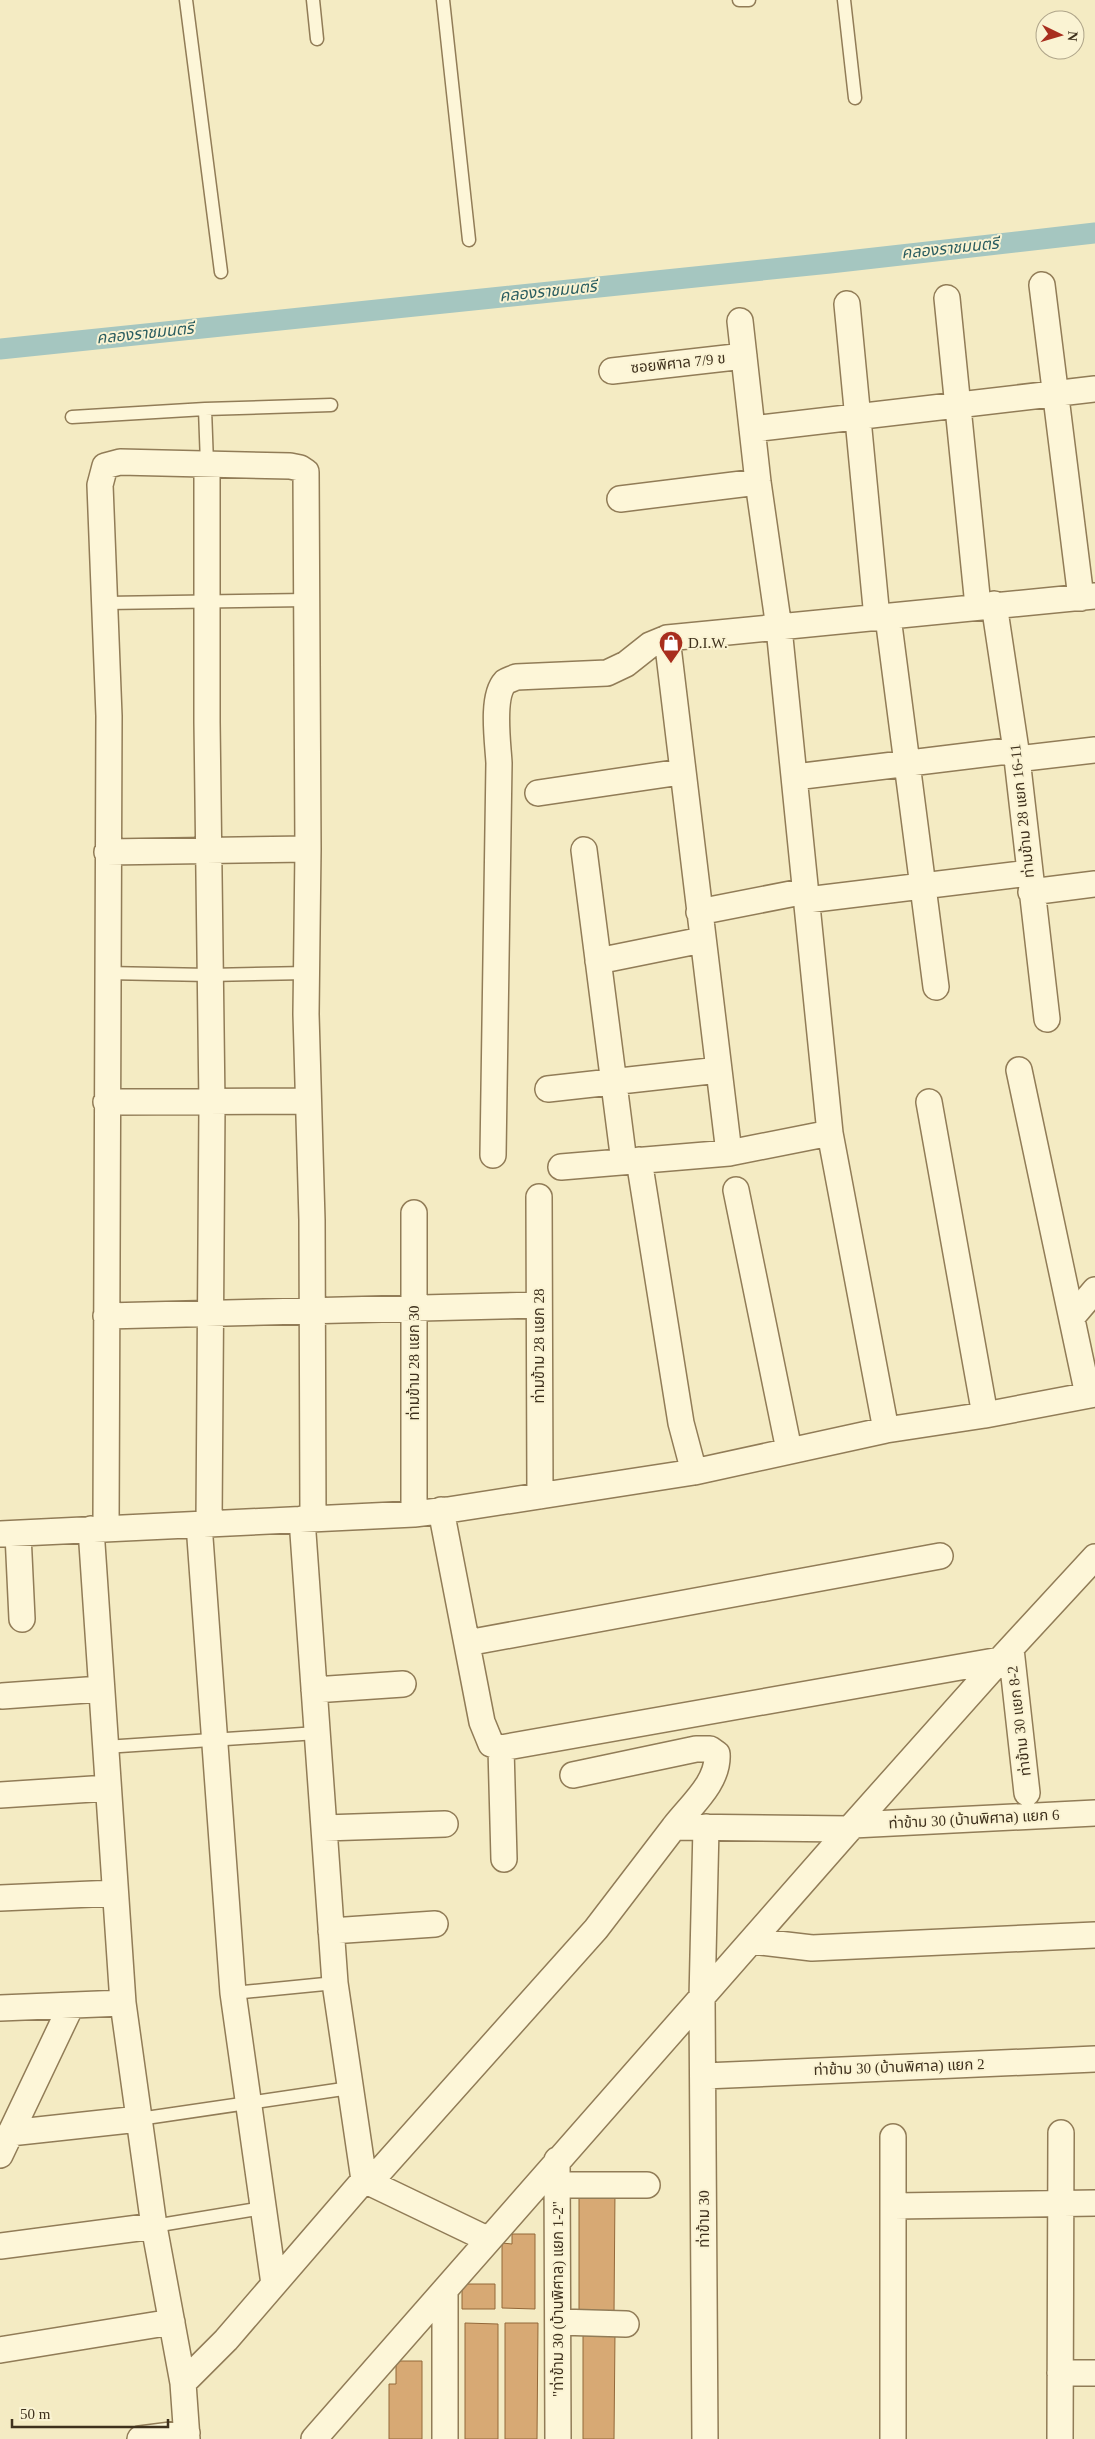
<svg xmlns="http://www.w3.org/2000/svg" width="1095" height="2439" viewBox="0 0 1095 2439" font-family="'Times New Roman','Noto Sans Thai',serif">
<rect width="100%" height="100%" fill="#f4ebc3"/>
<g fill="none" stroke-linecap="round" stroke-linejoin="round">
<path stroke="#a5c6c0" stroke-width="21" d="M0,349L830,263L1095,233"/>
</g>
<path fill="#d7a974" stroke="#936839" d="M579,2190H615L614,2315H579Z
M512,2234H535V2309L502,2308V2243L512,2244Z
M462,2284H495V2309H462Z
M465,2323L498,2324V2439H465Z
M505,2323H538L537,2439H505Z
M583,2332H615L614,2439H583Z
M396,2361H422V2439H389V2384H396Z"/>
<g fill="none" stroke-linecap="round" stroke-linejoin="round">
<defs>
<path id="lane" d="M186,0L221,272
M313,0L317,39
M443,0L469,240
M739,0H749
M844,0L855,98
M205,409L207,464
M72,417L205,409L331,405
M106,603L307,600
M106,973L209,975L307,973
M105,1747L317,1733
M233,1993L335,1983
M139,2119L350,2088
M154,2226L263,2208"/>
<path id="street" d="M1042,285L1081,598
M947,298L978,606
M847,304L877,618
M612,371L744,356
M752,429L1095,389
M207,464V722L212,1105L209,1523
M620,499L758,482
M994,604L1016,750L1047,1019
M888,617L936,987
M667,638L729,1153
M1016,759L1095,750
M795,777L1016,750
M538,793L681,772
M584,850L624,1162
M107,852L308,849
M1031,892L1095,884
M807,900L1029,873
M699,912L806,891
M598,961L702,940
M1019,1070L1088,1395
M548,1089L719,1070
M106,1102L307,1101
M929,1102L985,1415
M830,1133L886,1430
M493,1155L499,763C498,743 491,697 505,682C508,680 512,679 516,677L607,673L626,664L650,645L667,638L1095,596
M639,1160L681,1423L694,1472
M561,1167L729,1153L830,1133L779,628L758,482L740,321
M736,1190L789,1450
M539,1197L540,1496
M106,1316L538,1305
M1073,1316L1095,1290
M441,1510L482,1722L491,1744L501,1748L1000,1660
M414,1514V1213
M199,1524L233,1993L274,2284
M106,1528L109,716L100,485L105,466L120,462L290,466L300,468L306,472L308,849L306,1014L312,1220L313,1518
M91,1529L123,2003L154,2226L183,2383L187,2439
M0,1534L414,1514L448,1510L694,1472L886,1430L985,1415L1095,1394
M18,1534L22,1619
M467,1643L940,1556
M1011,1649L1027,1793
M314,1690L403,1684
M2,1696L101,1689
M501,1748L504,1859
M573,1775L696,1749H710L717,1754C719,1782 691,1805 674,1827
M0,1795L108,1788
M853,1825L1095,1813
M324,1828L445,1824
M0,1898L115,1893
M331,1931L435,1924
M752,1941L812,1948L1095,1935
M0,2008L123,2003
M704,2076L1095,2059
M10,2133L139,2119
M0,2155L71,2006
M557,2160L558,2439
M364,2180L487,2239
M371,2181L596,1929L674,1827L849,1829
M557,2185H647
M894,2206L1095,2203
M0,2246L154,2226
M445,2291V2439
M558,2322L626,2324
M0,2350L172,2322
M1060,2373H1095
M183,2383L226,2340L364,2180L335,1983L302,1519
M140,2439L187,2433
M314,2439L853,1825L1000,1660L1095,1557
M705,2439L702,1999L706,1827
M893,2439V2137
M1060,2439L1061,2133"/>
</defs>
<use href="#lane" stroke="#917c57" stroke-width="15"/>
<use href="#street" stroke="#917c57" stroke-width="28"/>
<use href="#lane" stroke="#fdf6d8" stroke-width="12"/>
<use href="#street" stroke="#fdf6d8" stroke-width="25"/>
</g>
<defs>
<symbol id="shop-pin" viewBox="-11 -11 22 30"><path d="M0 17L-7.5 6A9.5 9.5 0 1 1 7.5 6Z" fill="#a82e1e" stroke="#faf3d3"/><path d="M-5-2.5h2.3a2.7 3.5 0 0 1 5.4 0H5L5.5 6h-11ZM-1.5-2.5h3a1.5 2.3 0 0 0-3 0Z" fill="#fff"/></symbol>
</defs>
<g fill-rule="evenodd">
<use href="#shop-pin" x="657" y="629" width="28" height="38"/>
</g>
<g text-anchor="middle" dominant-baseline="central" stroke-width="4" stroke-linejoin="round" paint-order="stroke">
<g font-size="15" fill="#3f311d" stroke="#faf3d3">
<text transform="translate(678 363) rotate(-6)">ซอยพิศาล 7/9 ข</text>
<text transform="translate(1022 811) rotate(-96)">ท่ามข้าม 28 แยก 16-11</text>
<text transform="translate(539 1346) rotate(-90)">ท่ามข้าม 28 แยก 28</text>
<text transform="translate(414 1363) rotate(-90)">ท่ามข้าม 28 แยก 30</text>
<text transform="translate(1019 1721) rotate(-97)">ท่าข้าม 30 แยก 8-2</text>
<text transform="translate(974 1819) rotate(-3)">ท่าข้าม 30 (บ้านพิศาล) แยก 6</text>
<text transform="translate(899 2067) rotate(-2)">ท่าข้าม 30 (บ้านพิศาล) แยก 2</text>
<text transform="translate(704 2219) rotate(-90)">ท่าข้าม 30</text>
<text transform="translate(558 2299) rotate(-90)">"ท่าข้าม 30 (บ้านพิศาล) แยก 1-2"</text>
</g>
<g font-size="15" fill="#3f311d" stroke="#faf3d3" text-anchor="start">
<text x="688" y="643">D.I.W.</text>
</g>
<g font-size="16" font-style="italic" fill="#2a5d60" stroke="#faf3d3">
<text transform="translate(950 248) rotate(-6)">คลองราชมนตรี</text>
<text transform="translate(548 291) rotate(-6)">คลองราชมนตรี</text>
<text transform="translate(145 333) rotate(-6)">คลองราชมนตรี</text>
</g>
</g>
<g transform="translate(1060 35) rotate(95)"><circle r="24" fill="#faf3d3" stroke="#afa58a"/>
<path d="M0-4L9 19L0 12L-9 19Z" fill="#a82e1e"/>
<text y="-8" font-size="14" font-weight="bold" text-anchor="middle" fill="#3f311d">N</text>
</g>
<path d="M12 2419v8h156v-8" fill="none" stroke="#3f311d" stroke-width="2.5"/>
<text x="20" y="2419" font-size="15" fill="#3f311d" stroke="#faf3d3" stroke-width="4" paint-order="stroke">50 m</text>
</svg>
